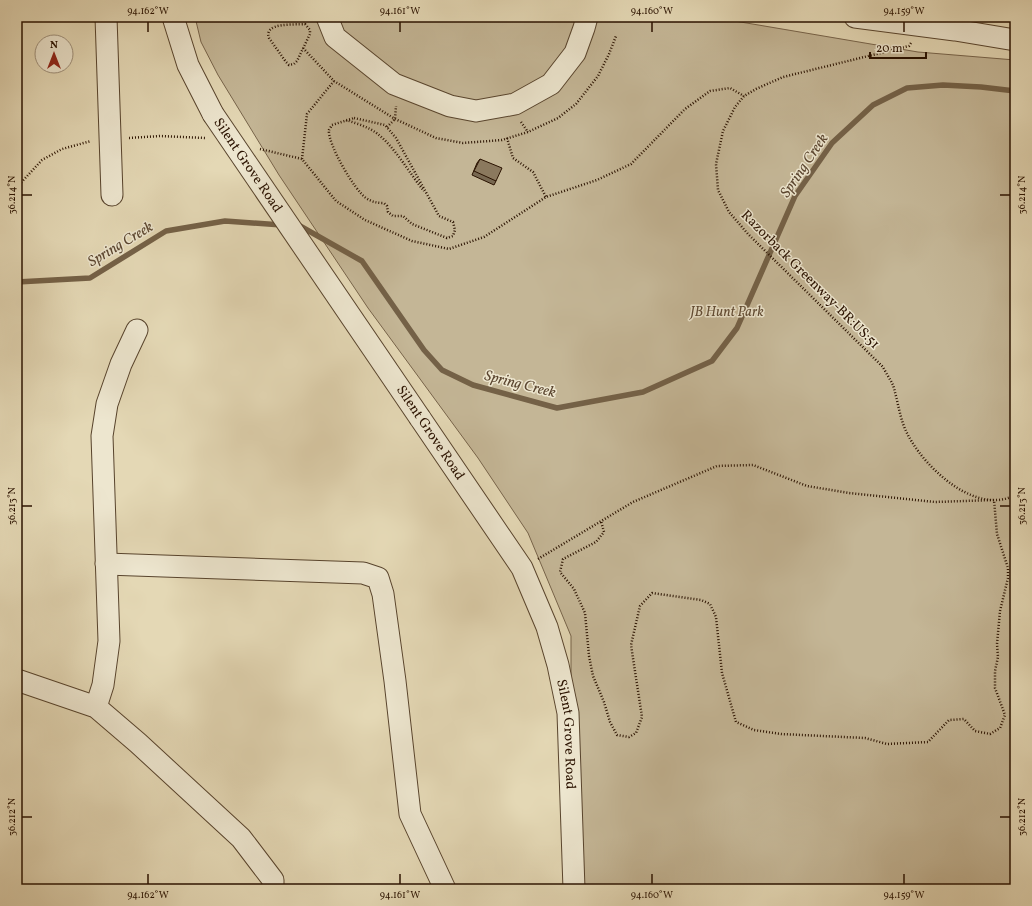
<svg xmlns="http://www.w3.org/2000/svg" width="1032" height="906" viewBox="0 0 1032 906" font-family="Vollkorn,serif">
<rect width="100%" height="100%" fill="#e4d8b5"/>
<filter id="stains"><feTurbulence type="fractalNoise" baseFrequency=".005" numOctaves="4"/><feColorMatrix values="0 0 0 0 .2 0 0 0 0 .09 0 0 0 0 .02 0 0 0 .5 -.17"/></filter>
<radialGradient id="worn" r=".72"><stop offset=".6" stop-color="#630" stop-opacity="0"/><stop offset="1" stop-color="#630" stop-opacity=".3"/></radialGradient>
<path fill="#c4b696" stroke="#77644b" d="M195,17H711L918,52L1015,60V889H573L571,811V636L528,533L478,458L368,308L279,175L218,75L201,42Z"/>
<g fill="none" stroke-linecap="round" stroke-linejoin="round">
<path stroke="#746147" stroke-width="5.5" d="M296,226H300L362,261L424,350L442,370L473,385L557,408L643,392L712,361L737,328L795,196L832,143L873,105L907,88L943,85L981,87L1015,91
M17,282L90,278L166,231L225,221L282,225"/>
<defs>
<g id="minor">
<path d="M106,17L112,195"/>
<path d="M173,17L188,65L213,114"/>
<path d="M327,17L335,37L394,84L450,106L476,111L515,104L551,84L575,53L584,28L587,17"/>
<path d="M855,17L955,30L1015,40"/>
<path id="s1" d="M420,418L522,568L547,627L558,665L568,713L574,889"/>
<path d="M106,564L363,573L378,578L383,594L395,681L410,814L445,889"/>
<path d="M17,680L96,707L138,743L241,838L273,880V889"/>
<path d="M96,707L103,685L109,641L102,436L107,404L121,364L137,330"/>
</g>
</defs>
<use href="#minor" stroke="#58442d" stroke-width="23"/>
<path stroke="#2a1200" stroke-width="2.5" stroke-dasharray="1 2" stroke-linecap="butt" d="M305,24L310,30V34L297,61L294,64L289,65L286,62L269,38C263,22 295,25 305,24Z
M911,43L909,46L783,77L756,89L744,96L735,107L723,131L716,164L718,190L729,212L748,234L883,367C886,373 890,379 893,385C898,401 900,421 908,435C925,468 976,516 1015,495
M303,48L334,81L395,119L436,138L463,143L502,140L528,132L558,118L576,104L598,76L609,54L616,36
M354,118L385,125L396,138L439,216L453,222L455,230L453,236L447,238L412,224L403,216H393L388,212L387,206L384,203C377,203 372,202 366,198C355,191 327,143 329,130C329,130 332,125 332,125Z
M346,120C355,123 366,126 375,132C394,145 409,173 424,191
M521,122L528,132
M387,127L395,119L396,106
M129,138L160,136L206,138
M507,138L513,158L533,172L546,197
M260,149L302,159L336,201L365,220L412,241L449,249L484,237L546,197L597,180L631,164L685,109L710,91L730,88L744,96
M302,159L307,114L334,81
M17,187L42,160L62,149L91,141
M538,559L633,502L717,466L753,465L807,486L849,493L935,502L994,500L997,534L1008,568V578L1000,611L997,644L998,657L995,671V688L1005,715L1000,728L990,734L975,731L964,719L949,720L928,742L887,744L865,738L781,734L754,730L736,722L722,673L716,617L710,604L701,600L652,593L640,606L631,645L642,717L636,733L629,737L617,735L610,722L604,702L593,676L589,656L585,613L574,589L560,572L563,559L596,542L604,532L601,521"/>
<use href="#minor" stroke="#ede6cf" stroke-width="21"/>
<defs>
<g id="minor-bridge">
<path id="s2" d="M213,114L420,418"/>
</g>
</defs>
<use href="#minor-bridge" stroke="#58442d" stroke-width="23" stroke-linecap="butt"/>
<use href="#minor-bridge" stroke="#ede6cf" stroke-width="21"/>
</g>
<path fill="#786851" stroke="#2a1200" d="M480,159L496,181L494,185L472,175L477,163Z"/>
<path fill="#8b795e" stroke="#2a1200" d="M480,159L502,168L496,181L474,171Z"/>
<path fill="none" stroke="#2a1200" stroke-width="1.5" d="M148,22V32M400,22V32M652,22V32M904,22V32M22,195H32M1000,195H1010M22,506H32M1000,506H1010M22,817H32M1000,817H1010M148,874V884M400,874V884M652,874V884M904,874V884"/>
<g text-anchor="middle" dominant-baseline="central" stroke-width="3" stroke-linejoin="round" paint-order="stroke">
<g font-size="14" fill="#2a1200" stroke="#ede6cf">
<text stroke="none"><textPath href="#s2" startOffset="62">Silent Grove Road</textPath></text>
<text transform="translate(810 280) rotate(45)">Razorback Greenway-BR:US:51</text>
<text transform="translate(430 433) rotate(56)">Silent Grove Road</text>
<text stroke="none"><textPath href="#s1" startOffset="355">Silent Grove Road</textPath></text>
</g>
<g font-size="14" font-style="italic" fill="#604b34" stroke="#ede6cf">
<text x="727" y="312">JB Hunt Park</text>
</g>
<g font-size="15" font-style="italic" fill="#5b4630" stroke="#ede6cf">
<text transform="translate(805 166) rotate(-56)">Spring Creek</text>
<text transform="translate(121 245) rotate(-31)">Spring Creek</text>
<text transform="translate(520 385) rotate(14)">Spring Creek</text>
</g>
</g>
<rect width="1032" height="906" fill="none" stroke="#e4d8b5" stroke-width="44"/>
<g transform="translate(54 54)"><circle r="19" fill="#ede6cf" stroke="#9f917c"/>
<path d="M0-3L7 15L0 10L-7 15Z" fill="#8f2418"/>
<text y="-6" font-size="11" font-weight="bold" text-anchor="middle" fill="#2a1200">N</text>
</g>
<path d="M870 52v6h56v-6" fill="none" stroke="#2a1200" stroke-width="2"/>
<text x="876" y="52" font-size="12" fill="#2a1200" stroke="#ede6cf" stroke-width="3" paint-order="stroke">20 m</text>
<rect x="22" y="22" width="988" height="862" fill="none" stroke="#2a1200" stroke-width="1.5"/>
<g font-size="10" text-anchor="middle" fill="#2a1200">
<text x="148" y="14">94.162°W</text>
<text x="400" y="14">94.161°W</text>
<text x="652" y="14">94.160°W</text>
<text x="904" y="14">94.159°W</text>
<text transform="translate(11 195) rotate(-90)" y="4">36.214°N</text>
<text transform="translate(1021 195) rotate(-90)" y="4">36.214°N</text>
<text transform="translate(11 506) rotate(-90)" y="4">36.213°N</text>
<text transform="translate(1021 506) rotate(-90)" y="4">36.213°N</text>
<text transform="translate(11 817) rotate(-90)" y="4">36.212°N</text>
<text transform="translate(1021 817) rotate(-90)" y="4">36.212°N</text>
<text x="148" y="898">94.162°W</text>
<text x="400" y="898">94.161°W</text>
<text x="652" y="898">94.160°W</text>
<text x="904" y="898">94.159°W</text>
</g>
<rect width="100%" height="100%" filter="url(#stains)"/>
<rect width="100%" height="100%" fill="url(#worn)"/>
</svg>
